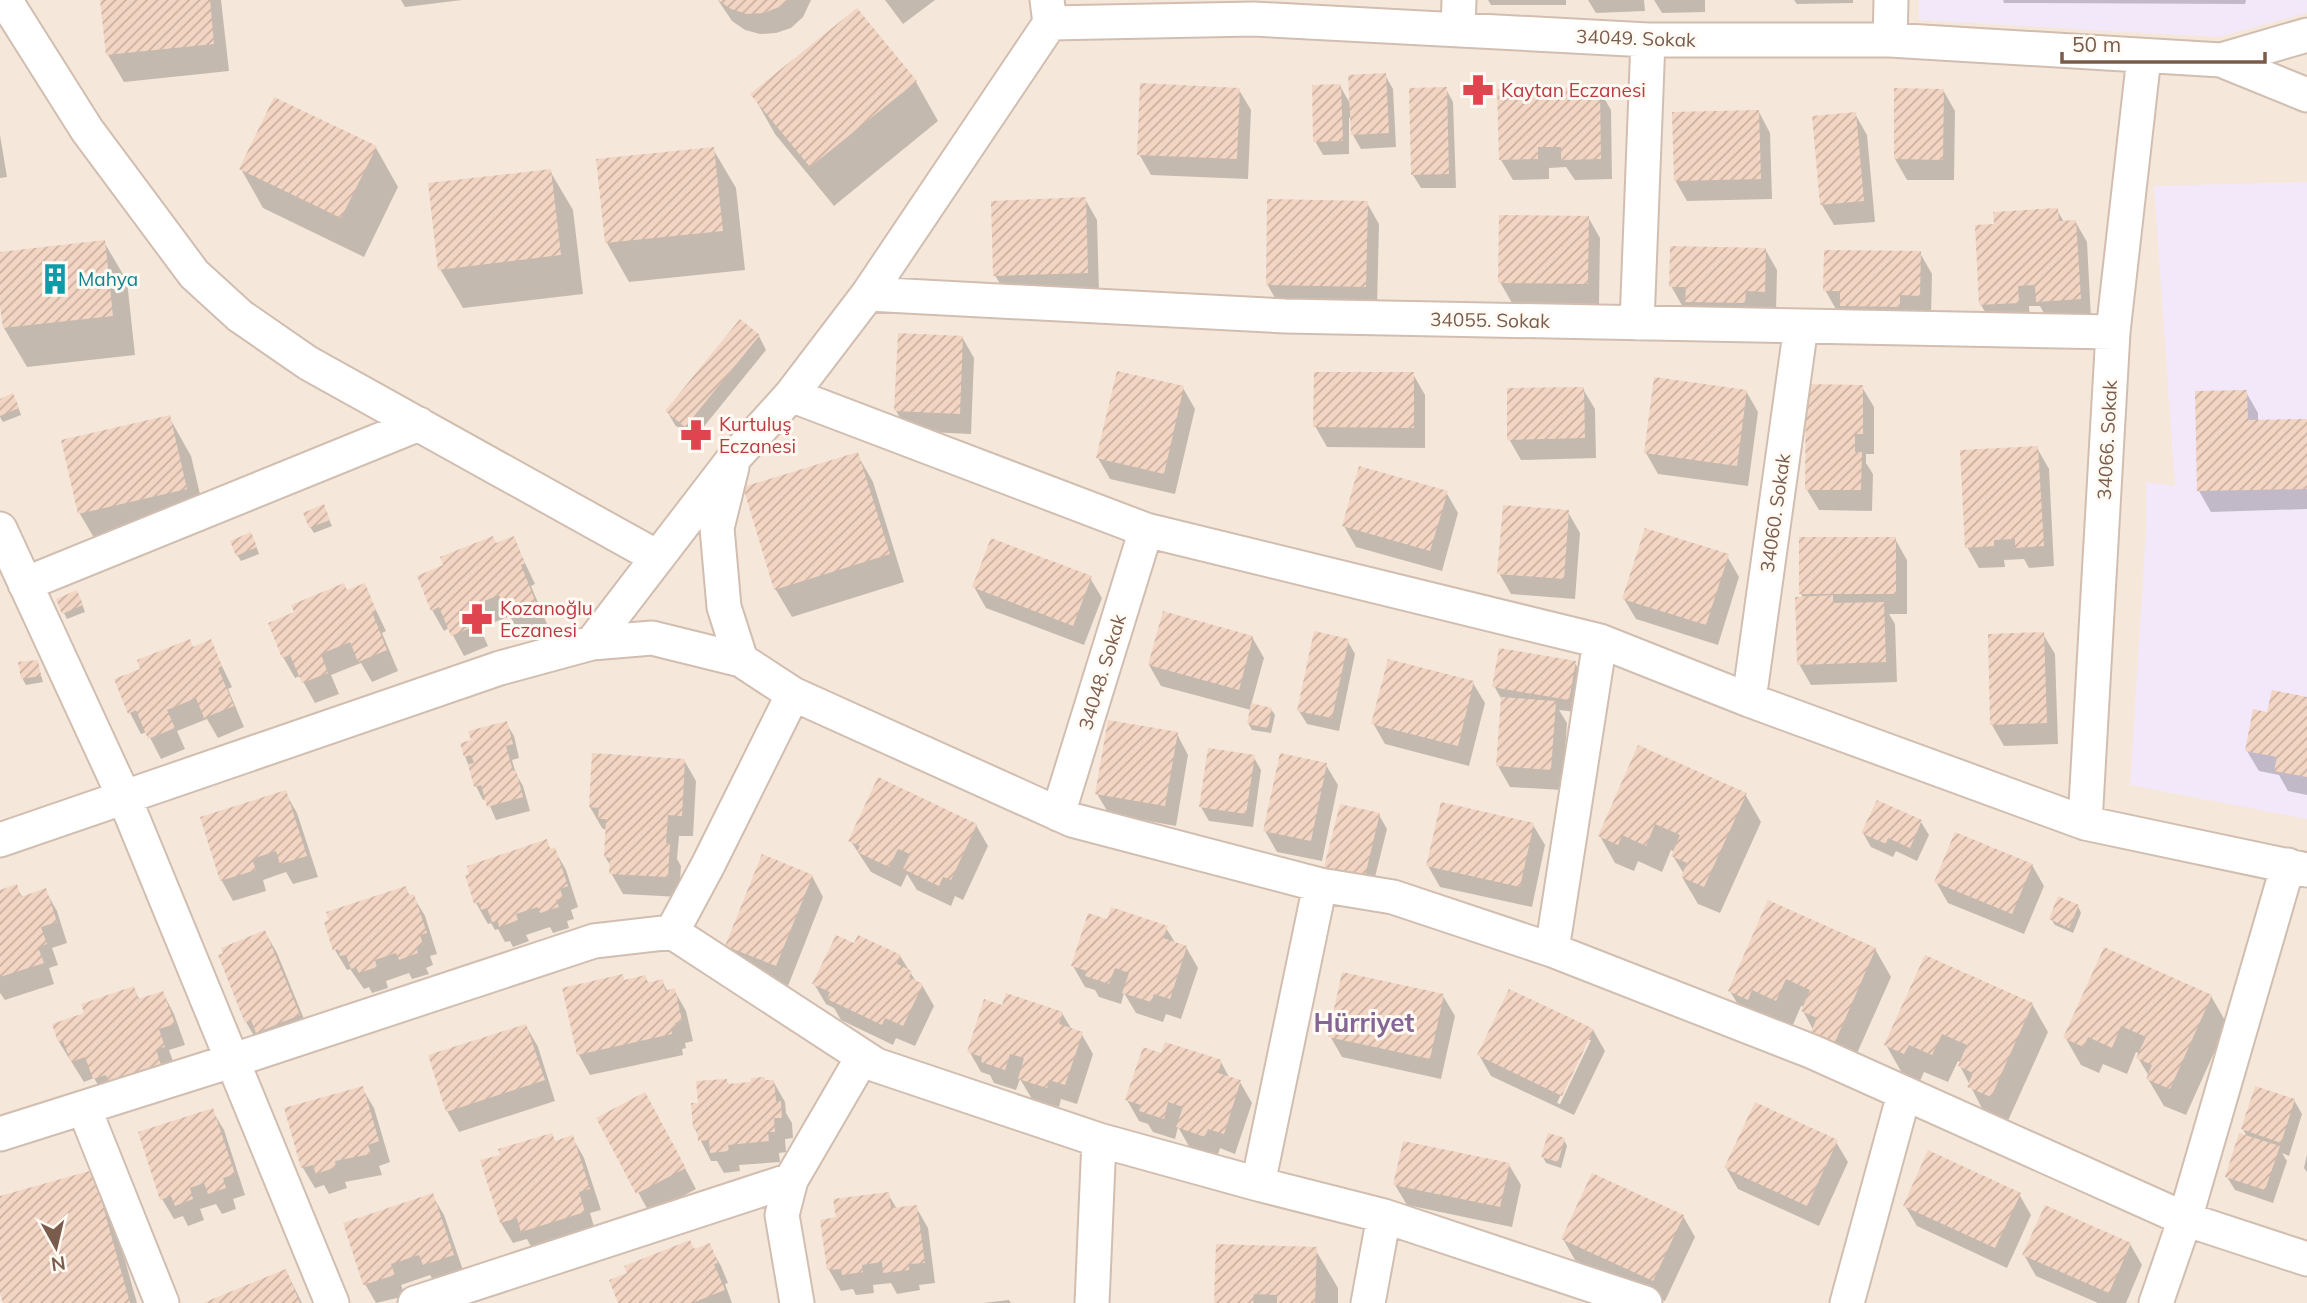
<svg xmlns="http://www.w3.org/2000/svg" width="2307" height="1303" viewBox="0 0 2307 1303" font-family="Mulish,sans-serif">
<defs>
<pattern id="building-hatch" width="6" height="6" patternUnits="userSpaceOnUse" patternTransform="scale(1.75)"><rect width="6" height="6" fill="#f3d5c3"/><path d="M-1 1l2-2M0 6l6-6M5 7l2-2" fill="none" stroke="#cab0a1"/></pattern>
</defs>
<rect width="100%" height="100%" fill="#fdf6ec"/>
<path fill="#f5e8da" d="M0,0H2307V1303H0Z"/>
<path fill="#f3e8fa" d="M1919,0H2307V13L2218,37L1919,20Z
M2307,182V819L2130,785L2146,530V482L2175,486L2154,186Z"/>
<path fill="#0003" fill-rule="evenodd" d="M102,0H221L229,71L124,82L108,55Z
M401,0H462L405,7Z
M718,0H811L803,17L791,28L776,33L760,34L745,30L732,21Z
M885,0H935L903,24Z
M1488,0H1566V5H1491Z
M1588,0H1644L1645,11L1596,13Z
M1654,0H1705V12L1662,13Z
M1794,0H1853V3L1797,4Z
M2003,0H2246L2245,4L2004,3Z
M1385,75L1393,89L1396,147L1361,149L1353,135L1352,117L1349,118V154L1323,155L1315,141L1340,86L1351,105Z
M916,82L938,121L834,206L775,134L753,95Z
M1446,89L1453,102L1456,188H1421L1413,175Z
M1599,89L1611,110L1612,179L1575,180L1566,167L1549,168V179L1513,180L1501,160Z
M1239,90L1251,110L1248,179L1151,175L1139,154Z
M1943,90L1955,111L1954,180H1907L1895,159Z
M1759,112L1770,133L1772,199L1687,201L1675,180Z
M1855,114L1867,135L1875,222L1834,225L1822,205Z
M0,135L7,177L0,178Z
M376,148L398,187L364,257L263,208L241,169Z
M713,149L736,188L745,270L629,282L607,243Z
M550,171L573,210L583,294L463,308L440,269Z
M1085,199L1097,220L1099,293L1007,296L995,275Z
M1367,203L1379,224L1377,307L1279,305L1267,284Z
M2057,210L2064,222L2075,221L2087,242L2091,319L2049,322L2040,306H2029L2030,323L1993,325L1981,305L1996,226Z
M1588,217L1600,238L1599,304L1512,303L1500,282Z
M104,242L127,281L135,355L27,367L4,328L0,290V254Z
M1765,249L1777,270L1776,312L1683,307L1671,286Z
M1920,253L1932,274L1931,316L1837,311L1825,290Z
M759,336L766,350L693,440L675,425L667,411Z
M962,337L974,358L971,434L908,431L896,411Z
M1413,374L1425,395V448L1327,447L1315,426Z
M1862,387L1874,407V454H1866V463L1873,474L1872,511L1819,510L1807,490Z
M1183,388L1195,409L1175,494L1110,479L1098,458Z
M1583,389L1595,409L1596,458L1521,460L1509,439Z
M1746,391L1758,412L1748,486L1658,474L1646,453Z
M2246,392L2258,413V422L2307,420V509L2211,512L2199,491Z
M0,400L16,401L21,415L3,422L0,417Z
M169,417L191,456L208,528L103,553L80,514L63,441Z
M2037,448L2049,469L2054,566L2029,568L2024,559L2004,560L2005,567L1979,568L1967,547Z
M857,454L873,482L904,582L792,617L776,590L745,489Z
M1446,492L1458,513L1442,571L1356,547L1344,526Z
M1568,512L1580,533L1575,599L1511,594L1499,573Z
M326,513L332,526L314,533L310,527Z
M513,538L535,584L531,586L547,624L520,635L510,616L480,628L488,646L464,656L449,628L444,631L432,610L496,545Z
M1895,539L1907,560V614H1889L1895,624L1897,682L1811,685L1799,664L1803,598L1801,593Z
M254,540L259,554L241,561L237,555Z
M1727,556L1739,577L1718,645L1636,619L1624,599Z
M1090,578L1102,598L1084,645L986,608L974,587Z
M364,585L386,631L382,633L398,671L372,682L361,663L331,675L339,694L315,703L300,676L295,678L283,657L296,613Z
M80,598L85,612L67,619L64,613Z
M2043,634L2055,654L2058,744L2004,746L1992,725L1989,636Z
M1252,637L1264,658L1251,705L1271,709L1275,715L1271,733L1252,730L1248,723L1251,710L1161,686L1149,665Z
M1347,640L1355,654L1339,731L1307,724L1299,711Z
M210,641L232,687L228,689L244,727L218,738L207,719L177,731L185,749L161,759L147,732L141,734L130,713Z
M37,662L43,682L26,685L22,678Z
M1575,663L1582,676L1576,712L1559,710L1567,723L1562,790L1510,787L1498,766L1502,700L1494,686Z
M1473,683L1485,703L1469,766L1385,744L1373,723Z
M2307,698V795L2288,791L2279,775L2259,771L2247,751L2269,714Z
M506,723L514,736L519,758L512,760L516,774L523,786L530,811L496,820L487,799L483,800L476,786L465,756L473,741Z
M1177,734L1188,755L1176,826L1109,814L1097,794Z
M1253,756L1261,770L1253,827L1209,821L1201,807Z
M684,760L696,781L693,836H679L677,859L681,866L679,897L623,894L611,873V866L605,857L607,831L602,828L590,807Z
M1326,765L1338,785L1322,861L1277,852L1265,831Z
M285,792L297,813L318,877L293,884L286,872L263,880L266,891L233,901L222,881L202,818Z
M1745,794L1761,822L1720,913L1698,904L1682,877L1684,874L1673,856L1675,852L1671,850L1662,872L1638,861L1634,871L1615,863L1600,836Z
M1379,815L1387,829L1372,889L1334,880L1326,866Z
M1921,822L1929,835L1917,861L1896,851L1893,857L1871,847L1863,833Z
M976,825L988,846L963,900L955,896L951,906L917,890L907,874L901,887L871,872L850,840Z
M1533,825L1545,845L1532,907L1440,887L1428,866Z
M546,841L551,850L554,849L566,870L578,907L571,910L574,919L567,921L569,928L553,933L550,927L526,935L529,941L513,947L510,941L505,942L498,929L495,930L491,923L488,924L476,903Z
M2032,865L2044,886L2024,934L1948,903L1936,882Z
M812,876L823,897L788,986L739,966L727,945Z
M16,886L23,898L45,890L57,911L67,943L52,948L58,965L49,968L54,984L5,1000L0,993V891Z
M405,888L410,896H413L425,916L437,954L430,956L433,965L426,968L429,974L412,979L409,973L386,981L388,988L372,993L369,987L364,989L350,969L347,970L335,950Z
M2078,906L2081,913L2073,933L2055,925L2051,919Z
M1108,921L1166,928L1176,944L1186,947L1198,968L1181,1019L1166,1014L1163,1022L1136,1013L1124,993L1121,1004L1099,997L1095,990L1085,987L1073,966Z
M265,932L277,953L311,1036L258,1043L246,1022Z
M855,945L900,956L917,983L922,985L934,1006L915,1046L896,1038L893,1045L841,1020L834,1008L826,1004L814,984Z
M1875,949L1891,977L1850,1069L1829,1059L1803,1011L1805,1007L1801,1006L1792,1027L1746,1018L1730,991Z
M622,976L625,982L645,977L649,984L662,981L668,992L674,990L686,1011L693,1041L685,1043L686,1048L682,1049L683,1055L590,1075L579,1055L564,989Z
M133,988L140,1000L163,993L174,1014L185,1045L169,1050L175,1067L106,1099L94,1078L84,1082L59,1042L54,1025L86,1014Z
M1443,996L1455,1016L1441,1079L1342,1057L1330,1036Z
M2211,996L2227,1024L2186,1115L2164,1106L2148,1079L2149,1076L2138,1058L2140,1054L2136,1052L2127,1074L2103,1064L2099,1073L2081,1065L2065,1037Z
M2032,1004L2048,1032L2007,1123L1985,1114L1960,1066L1961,1062L1958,1061L1948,1082L1924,1072L1920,1081L1902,1073L1886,1045Z
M1004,1007L1062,1013L1072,1030L1081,1033L1093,1054L1077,1104L1061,1099L1059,1107L1032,1099L1020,1079L1016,1090L994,1083L990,1075L981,1072L969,1051Z
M526,1026L538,1047L555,1101L459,1132L447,1111Z
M1593,1030L1605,1051L1574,1115L1491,1076L1479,1055ZM1587,1040H1591L1560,1104L1557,1103Z
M1221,1062L1230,1079L1240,1082L1252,1103L1235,1154L1220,1148L1217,1157L1190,1148L1178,1127L1175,1139L1153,1132L1148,1124L1139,1121L1127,1100Z
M726,1080L729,1086L773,1081L785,1102L786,1113L792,1123L793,1138L785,1139L786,1152L779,1153L780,1162L739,1165L740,1171L724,1173L717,1161H711L695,1129L700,1104Z
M362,1088L374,1108L390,1162L379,1166L382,1175L345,1182L347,1188L329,1194L324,1185L315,1188L303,1168L286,1110Z
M2294,1100L2302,1114L2289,1156L2282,1153L2287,1161L2273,1203L2235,1190L2227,1177L2247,1137L2243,1129Z
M212,1110L224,1130L245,1195L233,1199L236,1209L222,1214L216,1204L200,1209L204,1220L188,1226L183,1216L174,1219L162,1199Z
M657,1115L696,1189L650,1214L598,1119Z
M572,1137L584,1158L601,1210L590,1213L596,1233L534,1252L527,1239L513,1243L501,1223L556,1142Z
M1564,1140L1567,1146L1561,1168L1546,1163L1543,1157Z
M1836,1142L1848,1162L1819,1226L1738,1189L1726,1168Z
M2307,1154V1172L2304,1168Z
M1509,1165L1521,1185L1512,1227L1407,1205L1395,1185Z
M93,1172L108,1200L137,1303H5L0,1286V1198Z
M888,1194L897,1209L916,1207L928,1228L935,1283L919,1285L920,1290L897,1294L891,1283L873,1285L874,1293L856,1295L853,1289L841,1291L829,1270L837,1219Z
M2019,1194L2031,1215L2007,1268L1917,1226L1905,1206Z
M432,1195L444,1215L465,1276L436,1285L430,1275L401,1285L405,1296L376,1303L365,1284Z
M1683,1216L1695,1237L1665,1301L1575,1260L1563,1239Z
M2130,1244L2142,1265L2126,1303H2098L2036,1276L2024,1255Z
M709,1245L721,1266L728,1283L725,1284L732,1303H620L694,1251Z
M1315,1249L1338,1288V1303H1216Z
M286,1271L302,1303H207Z
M1009,1300L1011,1303H983Z"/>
<path fill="url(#building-hatch)" d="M100,0H210L214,44L106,55Z
M718,0H787L779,7L764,13L747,14L731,9Z
M857,8L917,81L810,167L750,94Z
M1386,73L1389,133L1351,135L1348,75Z
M1140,83L1240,88L1237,159L1137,155Z
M1341,84L1343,141L1313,142L1312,85Z
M1447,87L1449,174L1411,175L1409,88Z
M1600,87L1601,159L1561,160V147H1538V159L1499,160L1497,89Z
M1894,88L1944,89L1943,160L1894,159Z
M274,97L377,146L341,218L239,169Z
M1759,110L1761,179L1674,181L1672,112Z
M1856,112L1864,201L1820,205L1812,116Z
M714,147L723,231L605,243L596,159Z
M551,169L561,255L438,270L428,183Z
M1086,197L1088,273L993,276L991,201Z
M1267,199L1368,201L1366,287L1266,285Z
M2058,208L2059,221L2076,220L2081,299L2036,302L2035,285L2018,286L2019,303L1979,305L1975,225L1994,224L1993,212Z
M1499,215L1589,216L1588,284L1498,283Z
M105,240L113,316L3,328L0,306V252Z
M1670,246L1766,248L1765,292L1746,291L1745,303L1685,302L1686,287H1669Z
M1824,250L1921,251L1920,296L1900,295V307L1840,306V291H1823Z
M740,319L760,335L685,427L665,411Z
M898,333L963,336L960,414L894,411Z
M1117,371L1184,386L1164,474L1096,458Z
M1314,372H1414V428L1313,427Z
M1654,377L1747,390L1737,466L1644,453Z
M1806,384L1863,385V434H1855V452H1862L1861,490H1805Z
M1584,387L1585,438L1507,440V388Z
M2247,390L2248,420L2307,419V489L2197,491L2195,391Z
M13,393L19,408L0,416V399Z
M170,415L187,489L78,514L61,440Z
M2038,446L2044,546L2015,548V539L1994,540V546L1965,548L1960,450Z
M858,452L890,554L774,590L743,487Z
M1359,466L1448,491L1430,551L1342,526Z
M324,504L330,520L309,528L303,513Z
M1503,505L1569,510L1564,579L1497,574Z
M1645,528L1729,554L1706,625L1622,599Z
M251,532L257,547L236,556L230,541Z
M493,536L496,543L514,536L525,563L521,565L536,603L507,615L499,595L470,607L477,625L451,636L439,607L431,611L417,576L443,565L440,557Z
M1799,537H1896V594H1799Z
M991,538L1092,576L1073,626L972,587Z
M344,583L347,590L365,583L376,610L372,612L387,650L358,662L350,642L321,654L328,673L302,683L290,655L282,658L268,623L294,612L291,605Z
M77,590L83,605L62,614L56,599Z
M1833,595V603L1884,602L1886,662L1797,665L1795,597Z
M1163,611L1253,636L1239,690L1148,665Z
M1314,631L1349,639L1332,718L1297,711Z
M2044,632L2047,723L1990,725L1988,634Z
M190,639L193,647L211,639L222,666L218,668L234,706L204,718L196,698L167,710L175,728L148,739L136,710L128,714L114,679L140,669L137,660Z
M1499,648L1576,661L1569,700L1492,687Z
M1388,659L1474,681L1458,746L1371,724Z
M38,660L41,676L21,679L18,662Z
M2272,690L2307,697V777L2274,771L2277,757L2245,751L2253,709L2267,712Z
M1501,697L1556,701L1551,770L1496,766Z
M1251,703L1272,708L1268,728L1247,724Z
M1108,720L1178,732L1165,806L1095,794Z
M507,721L513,744L506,746L513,771L516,770L523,797L487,807L481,785L474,787L468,764L474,763L471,755L464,757L460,743L471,740L468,731Z
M1638,745L1747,793L1704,887L1681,877L1687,863L1671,856L1680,835L1655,824L1646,846L1622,835L1618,845L1598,836Z
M1208,748L1255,755L1246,814L1199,807Z
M592,753L685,759L682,816L668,815L666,843H670L668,877L609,874L610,858L604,857L606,819H598L599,808L589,807Z
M1280,753L1327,763L1311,841L1263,831Z
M878,777L977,824L951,880L943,877L939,886L903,869L910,854L898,849L889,867L857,852L860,846L848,841Z
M286,790L307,856L280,864L276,851L252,859L256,870L220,881L200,817Z
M1877,800L1922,820L1910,848L1888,838L1886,844L1861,833Z
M1441,802L1534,823L1520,887L1426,866Z
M1340,804L1380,813L1365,876L1324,867Z
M1955,832L2033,864L2012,914L1934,882Z
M547,839L550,849L555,847L568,886L560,889L563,898L556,900L559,907L540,913L538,907L516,914L518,920L499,927L498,921L492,922L487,908L481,910L479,902L474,904L465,875L469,874L467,866Z
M762,854L813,875L776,966L725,946Z
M17,884L21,897L46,888L57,922L41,927L47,944L38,947L44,963L0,977V890Z
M406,886L409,895L414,894L427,933L420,935L423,944L416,947L418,953L399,960L396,953L375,960L377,967L359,973L356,967L351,969L346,955L340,956L338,949L333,951L324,922L329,920L326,912Z
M2058,896L2079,905L2069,928L2049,919Z
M1768,900L1876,948L1835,1042L1811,1032L1817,1018L1801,1011L1810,990L1786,979L1776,1001L1752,990L1748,1000L1728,991Z
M1111,907L1168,926L1163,938L1187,946L1170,999L1154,994L1151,1002L1122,993L1129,973L1115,968L1109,984L1085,976L1087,971L1071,966L1088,913L1107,919Z
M265,930L300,1015L256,1033L251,1020L245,1023L218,955L223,953L221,948Z
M836,935L854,943L858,935L901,955L897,964L912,971L909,977L923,984L903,1026L885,1018L882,1025L827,999L830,992L812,984Z
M2104,947L2212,995L2170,1089L2146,1079L2152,1065L2136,1058L2146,1037L2121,1026L2112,1048L2088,1037L2084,1047L2063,1038Z
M1925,955L2033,1003L1991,1097L1967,1087L1973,1073L1958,1066L1967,1045L1942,1034L1932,1055L1909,1045L1904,1054L1884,1045Z
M1342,972L1444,994L1430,1059L1328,1037Z
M623,974L624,980L646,975L647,983L663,979L665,991L675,988L682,1021L675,1023L676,1027L671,1028L672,1034L577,1055L562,988Z
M134,986L138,999L163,991L175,1024L159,1029L165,1047L156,1049L161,1065L109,1083L106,1075L93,1079L85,1057L71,1062L63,1041L58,1042L52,1024L84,1013L81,1004Z
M1509,989L1594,1029L1562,1096L1477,1055Z
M1006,993L1063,1012L1059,1024L1083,1032L1065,1085L1049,1080L1047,1088L1018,1079L1024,1058L1010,1054L1005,1070L981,1062L982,1057L967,1052L984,999L1002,1005Z
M526,1024L545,1080L446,1112L428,1055Z
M1165,1042L1222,1060L1218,1073L1241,1080L1224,1134L1208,1129L1205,1137L1176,1127L1183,1107L1168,1102L1164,1119L1139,1111L1141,1105L1125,1100L1143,1047L1161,1053Z
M765,1077V1080H774L776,1101H781L782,1118H774L775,1132H768L769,1141L728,1145L729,1151L710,1153L709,1140L698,1141L697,1129H693L691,1103H698L696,1081L727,1079V1084L751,1082V1078Z
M363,1086L379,1141L368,1145L371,1154L335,1161L336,1167L316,1174L313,1165L301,1168L284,1108Z
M2255,1086L2295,1099L2281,1143L2241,1129Z
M645,1092L686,1168L636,1194L596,1118Z
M1755,1102L1838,1140L1807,1206L1724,1168Z
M213,1108L235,1174L223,1178L226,1188L208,1194L204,1183L190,1188L193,1199L175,1206L171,1196L160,1200L138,1132Z
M552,1133L555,1141L573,1135L590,1189L579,1192L585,1212L521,1232L517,1218L500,1223L480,1160L500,1155L498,1149Z
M1548,1133L1565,1138L1558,1162L1541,1157Z
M2239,1133L2280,1146L2265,1190L2225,1177Z
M1403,1141L1510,1163L1500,1207L1393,1185Z
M1928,1150L2021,1193L1995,1248L1903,1206Z
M93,1170L130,1303H3L0,1293V1196Z
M1592,1173L1684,1215L1653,1281L1561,1239Z
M889,1192L891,1208L917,1205L925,1263L909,1264V1270L883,1273L882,1262L862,1265L863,1272L842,1275L841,1269L827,1270L820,1220L836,1217L833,1199Z
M433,1193L454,1255L423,1265L419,1255L391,1264L395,1275L363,1285L343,1223Z
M2045,1205L2131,1243L2109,1293L2022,1255Z
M690,1240L694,1249L710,1243L718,1263L714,1264L725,1290L692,1303H618L609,1280L627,1273L624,1266Z
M1216,1244L1317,1247L1315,1303H1277V1295L1254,1294L1253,1303H1214Z
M286,1269L300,1303H203Z"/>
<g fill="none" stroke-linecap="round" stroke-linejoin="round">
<defs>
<path id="minor" d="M5,0L87,130L194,274L240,316L308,363L657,557
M1050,23L1254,19L1648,40H1890L2221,60L2307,35
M1458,30L1459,0
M1890,40L1891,0
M2221,60L2307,95
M868,294L1285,316L2113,332
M1637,323L1648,40
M791,395L1146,530L1600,641L1749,700L2085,823L2307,870
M732,467L717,528L724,607L741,660
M0,529L124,797L332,1303
M25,584L419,424
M592,643L734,458L791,395L868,294L1050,23L1047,0
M1749,700L1801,326
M1058,814L1146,530
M2085,823L2113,332L2144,57
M0,840L500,668L592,643L652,638L741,660L793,694L1072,820L1320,885L1393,897L1552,950L1813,1052L2185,1219L2307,1259
M672,932L876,1065L1099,1140L1258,1184L1384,1216L1645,1303
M1552,950L1600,641
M84,1108L162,1303
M0,1134L231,1061L594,941L672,932L708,865L793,694
M1258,1184L1320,885
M415,1303L791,1180
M797,1303L782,1215L791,1180L862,1058
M1092,1303L1099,1140
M1368,1303L1384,1216
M1847,1303L1904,1094
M2156,1303L2185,1219L2288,865"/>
</defs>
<use href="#minor" stroke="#d1beb0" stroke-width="37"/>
<use href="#minor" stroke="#fff" stroke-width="33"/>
</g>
<defs>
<symbol id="pharmacy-bare" viewBox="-9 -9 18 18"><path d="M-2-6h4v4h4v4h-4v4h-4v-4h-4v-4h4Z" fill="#e0444e" stroke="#fffaf3" stroke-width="2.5" paint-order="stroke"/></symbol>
<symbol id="building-bare" viewBox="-9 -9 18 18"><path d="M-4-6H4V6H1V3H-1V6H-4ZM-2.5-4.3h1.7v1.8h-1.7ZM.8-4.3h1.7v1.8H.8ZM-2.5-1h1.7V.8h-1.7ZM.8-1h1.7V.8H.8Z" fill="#0f9aa8" stroke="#fffaf3" stroke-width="2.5" paint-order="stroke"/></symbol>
</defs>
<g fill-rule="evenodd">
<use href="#pharmacy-bare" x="1456" y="68" width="44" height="44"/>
<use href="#building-bare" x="33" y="257" width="44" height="44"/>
<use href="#pharmacy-bare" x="674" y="413" width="44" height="44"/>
<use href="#pharmacy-bare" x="455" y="597" width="44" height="44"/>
</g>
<g text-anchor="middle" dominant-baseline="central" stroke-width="6" stroke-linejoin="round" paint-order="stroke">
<g font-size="19" fill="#7a5c4d" stroke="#fffaf3">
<text transform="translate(1636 38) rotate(2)">34049. Sokak</text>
<text transform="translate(1490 320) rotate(1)">34055. Sokak</text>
<text transform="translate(2107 440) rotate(-87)">34066. Sokak</text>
<text transform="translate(1775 513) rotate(-82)">34060. Sokak</text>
<text transform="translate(1102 672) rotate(-73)">34048. Sokak</text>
</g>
<g font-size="19" fill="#be3a42" stroke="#fffaf3" text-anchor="start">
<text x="1501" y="90">Kaytan Eczanesi</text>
<text x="719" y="424">Kurtuluş<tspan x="719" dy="22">Eczanesi</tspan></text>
<text x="500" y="608">Kozanoğlu<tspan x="500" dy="22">Eczanesi</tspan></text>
</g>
<g font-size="19" fill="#0d838f" stroke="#fffaf3" text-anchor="start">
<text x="78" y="279">Mahya</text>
</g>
<g font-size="26" font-weight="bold" fill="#846695" stroke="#fffaf3">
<text x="1364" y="1022">Hürriyet</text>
</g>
</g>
<g transform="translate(56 1247) rotate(172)" stroke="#fffaf3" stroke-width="5" paint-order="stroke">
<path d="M0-5L12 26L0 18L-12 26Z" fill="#7a5c4d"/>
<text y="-10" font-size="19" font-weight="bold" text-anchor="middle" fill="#7a5c4d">N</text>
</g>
<path d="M2062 52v10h203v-10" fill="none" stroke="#7a5c4d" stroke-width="3.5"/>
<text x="2072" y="52" font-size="21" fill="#7a5c4d" stroke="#fffaf3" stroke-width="5" paint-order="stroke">50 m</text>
</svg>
